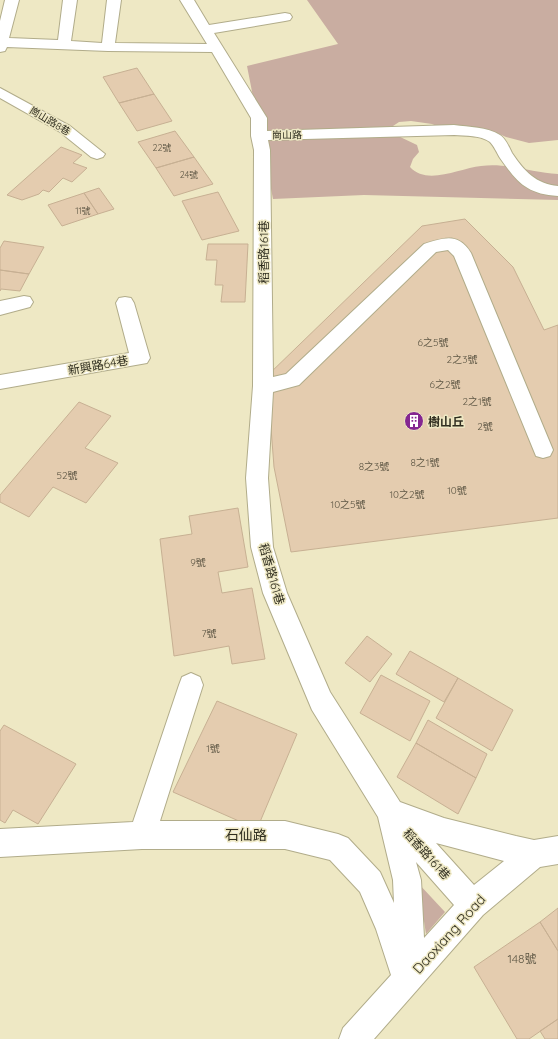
<svg xmlns="http://www.w3.org/2000/svg" width="558" height="1039" viewBox="0 0 558 1039" font-family="Quicksand,'Noto Sans TC',sans-serif">
<rect width="100%" height="100%" fill="#eee8c4"/>
<path fill="#c9ada1" d="M307,0H558V140L529,143L506,137L495,132L459,135L432,124L411,121L399,122L390,128L396,135L417,145L419,152L413,159L410,167C427,186 460,168 481,166C506,162 532,173 558,174V200L364,195L273,199L247,66L338,44Z
M418,883L445,912L426,934Z"/>
<path fill="#e4ccaf" stroke="#c7b093" d="M137,68L154,94L119,103L103,77Z
M154,94L172,121L137,131L119,103Z
M175,131L194,157L156,168L138,142Z
M61,147L82,155L73,163L87,168L72,182L63,178L49,192L43,190L39,194L22,200L7,195Z
M194,157L213,184L174,196L156,168Z
M99,188L114,209L98,214L84,193Z
M218,192L239,231L202,240L182,201Z
M84,193L98,214L62,226L48,205Z
M465,219L513,267L544,330L558,325V518L291,552L274,467L267,376L422,226Z
M4,241L44,247L29,274L0,270V248Z
M208,244H248L245,302H221L223,285H215L217,260H206Z
M0,270L29,274L20,291L1,289L0,291Z
M79,402L111,416L85,448L118,463L86,503L53,487L29,517L0,502V495Z
M238,508L248,567L218,572L222,593L252,588L265,659L232,664L229,646L174,656L160,539L192,534L189,516Z
M367,636L392,654L370,682L345,663Z
M410,651L458,678L444,702L396,674Z
M381,675L430,701L410,741L360,713Z
M458,678L513,710L492,751L436,718Z
M217,701L297,734L257,829L173,792Z
M428,720L487,754L476,778L416,743Z
M4,725L76,764L38,824L13,810L5,823L0,820V731Z
M416,743L476,778L458,814L397,777Z
M558,908V951L540,922Z
M540,922L558,951V1019L529,1039H517L474,967Z
M558,1019V1039H545L540,1031Z"/>
<g fill="none" stroke-linecap="round" stroke-linejoin="round">
<defs>
<path id="minor" d="M5,0H19L9,38L58,40L63,0H77L71,41L102,43L107,0H121L115,43L207,44L180,0H194L209,25L285,13L290,14L292,17L290,20L285,21L214,33L267,118V131L454,125C469,127 487,127 500,135C506,139 509,147 512,153C524,171 536,184 558,186V196C526,194 517,182 500,158C497,153 494,146 490,142C480,135 466,136 454,135L268,140L270,150L273,377L286,374L424,244C444,238 458,232 471,253L553,450L550,456L543,458L536,456L454,256L448,250L436,252L299,385L273,392L268,478L273,547L287,593L330,692L400,802L444,818L516,836L534,840L558,836V864L540,867L483,915L374,1039H339L343,1028L391,975L376,929L360,892L330,860L285,849H142L0,857V829L133,822L179,685L182,677L191,673L200,677L203,685L160,821H285L338,834L348,838L380,872L394,903L393,880L378,817L312,710L263,593L251,547L246,478L253,386L254,150L251,136V118L212,52L108,51L7,47L5,51L0,52V21ZM436,843L504,861L474,885ZM416,862L454,905L424,938L421,880Z
M0,88L70,126L105,154L103,157L97,159L91,157L60,132L0,98Z
M24,296L30,297L33,302L30,307L0,315V301Z
M125,297L131,298L134,303L150,358L147,363L0,389V375L129,353L116,303L119,298Z"/>
</defs>
<use href="#minor" stroke="#b1ac8a" stroke-width="2"/>
<use href="#minor" fill="#fff" fill-rule="evenodd"/>
</g>
<defs>
<symbol id="building-disc" viewBox="-11 -11 22 22"><circle r="9.5" fill="#842691" stroke="#eee8c4"/><path d="M-4-6H4V6H1V3H-1V6H-4ZM-2.5-4.3h1.7v1.8h-1.7ZM.8-4.3h1.7v1.8H.8ZM-2.5-1h1.7V.8h-1.7ZM.8-1h1.7V.8H.8Z" fill="#fff"/></symbol>
</defs>
<g fill-rule="evenodd">
<use href="#building-disc" x="403" y="410" width="22" height="22"/>
</g>
<g text-anchor="middle" dominant-baseline="central" stroke-width="3" stroke-linejoin="round" paint-order="stroke">
<g font-size="9" fill="#5d5644">
<text x="162" y="147">22號</text>
<text x="189" y="174">24號</text>
<text x="83" y="210">11號</text>
</g>
<g font-size="10" fill="#302e20" stroke="#eee8c4">
<text transform="translate(50 121) rotate(31)">崗山路8巷</text>
<text transform="translate(287 135) rotate(-1)">崗山路</text>
</g>
<g font-size="10" fill="#5d5644">
<text x="433" y="342">6之5號</text>
<text x="462" y="359">2之3號</text>
<text x="445" y="384">6之2號</text>
<text x="477" y="401">2之1號</text>
<text x="485" y="426">2號</text>
<text x="425" y="462">8之1號</text>
<text x="374" y="466">8之3號</text>
<text x="67" y="475">52號</text>
<text x="457" y="490">10號</text>
<text x="407" y="494">10之2號</text>
<text x="348" y="504">10之5號</text>
<text x="198" y="562">9號</text>
<text x="209" y="633">7號</text>
<text x="213" y="748">1號</text>
</g>
<g font-size="12" fill="#302e20" stroke="#eee8c4">
<text transform="translate(263 252) rotate(-90)">稻香路161巷</text>
<text transform="translate(98 365) rotate(-10)">新興路64巷</text>
<text transform="translate(272 574) rotate(74)">稻香路161巷</text>
<text transform="translate(427 854) rotate(48)">稻香路161巷</text>
</g>
<g font-size="12" font-weight="bold" fill="#302e20" stroke="#eee8c4" text-anchor="start">
<text x="428" y="421">樹山丘</text>
</g>
<g font-size="12" fill="#5d5644">
<text x="522" y="958">148號</text>
</g>
<g font-size="14" fill="#302e20" stroke="#eee8c4">
<text x="246" y="835">石仙路</text>
<text transform="translate(449 934) rotate(-48)">Daoxiang Road</text>
</g>
</g>
</svg>
